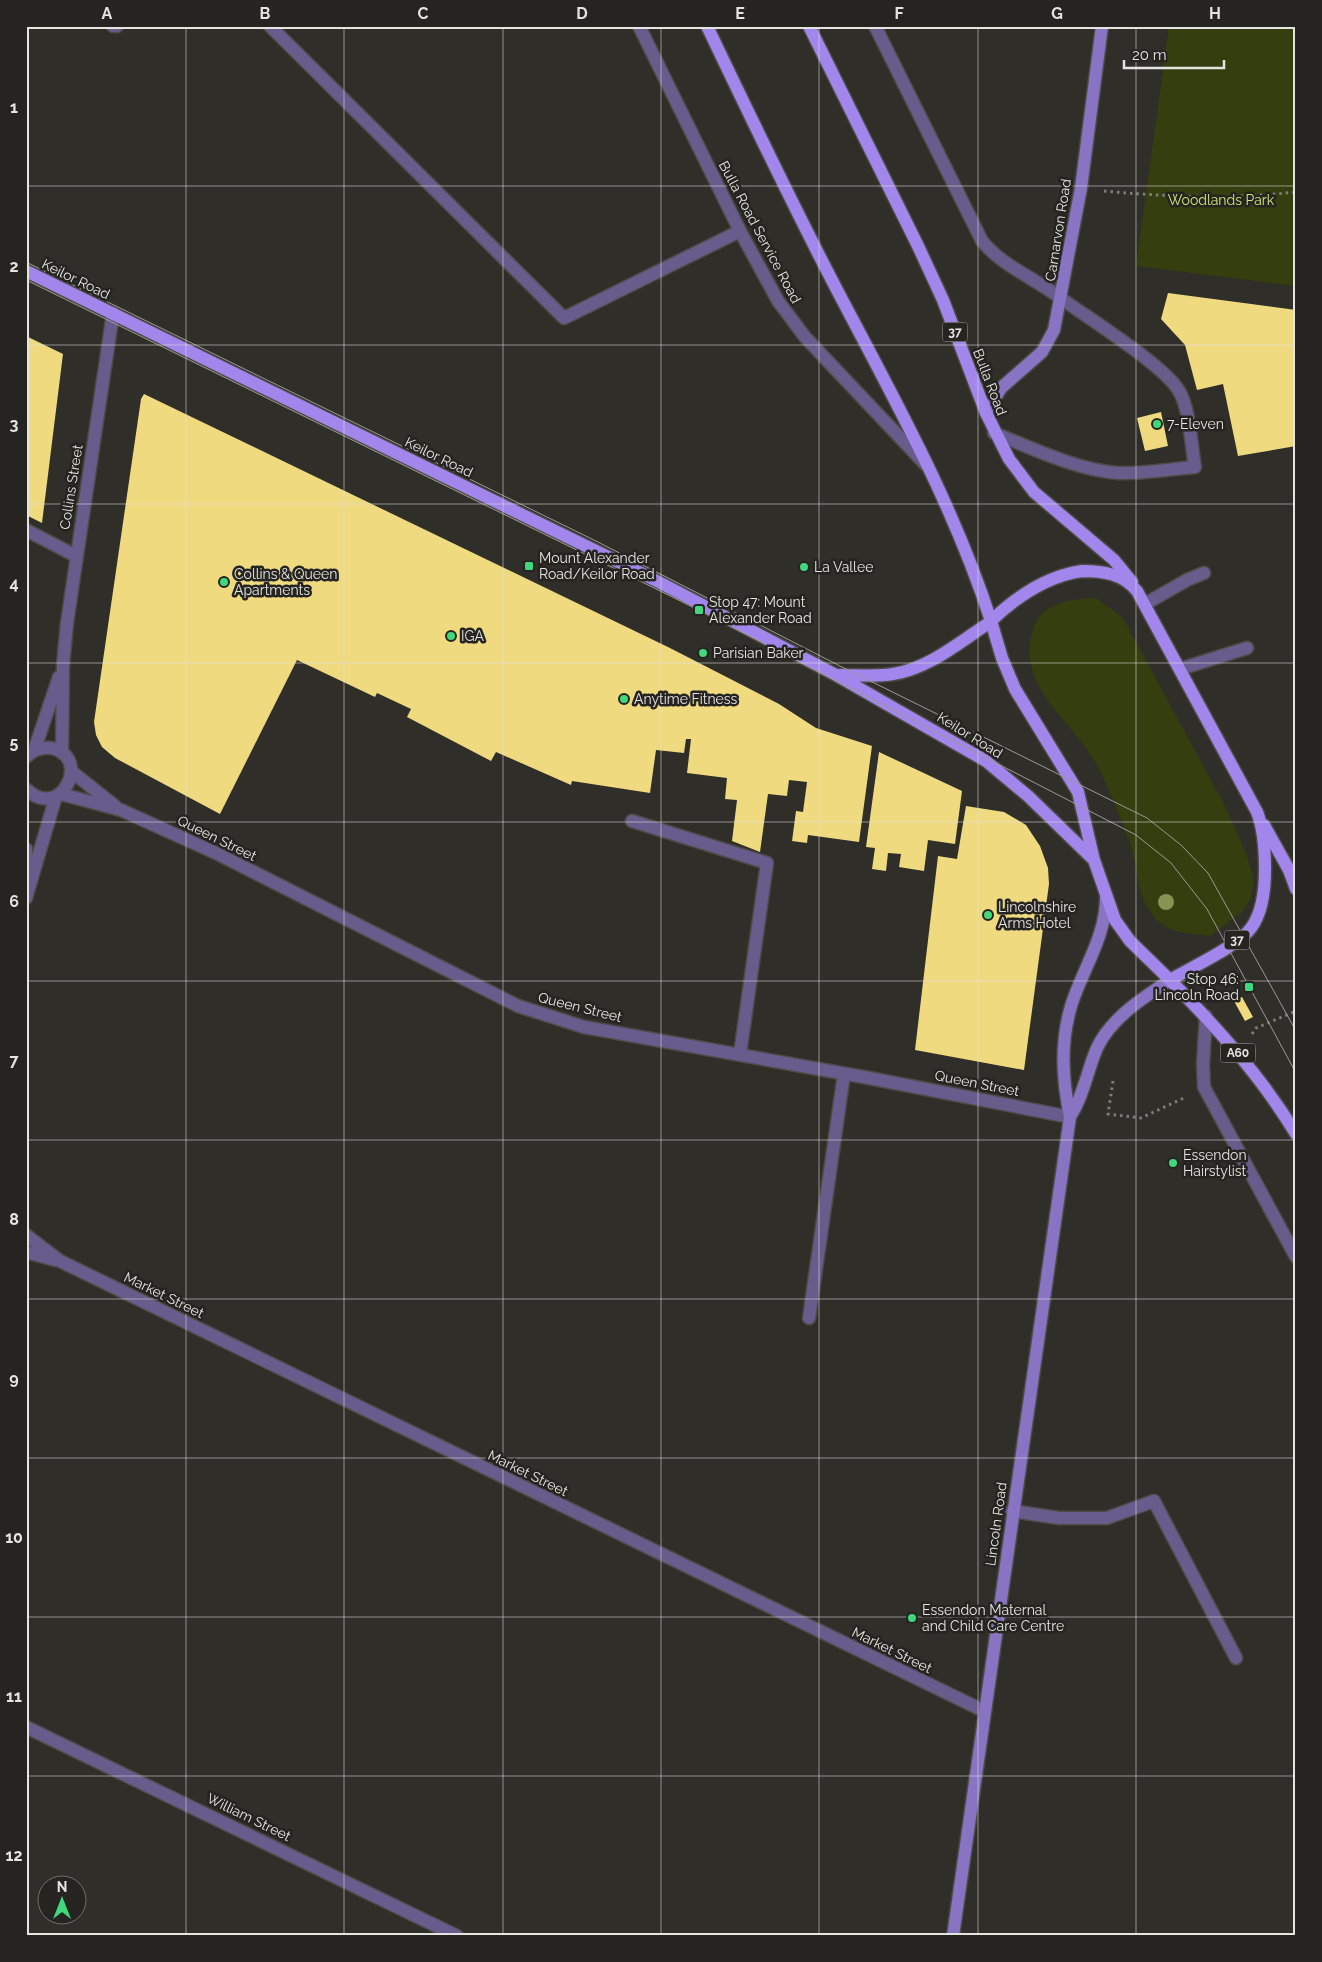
<svg xmlns="http://www.w3.org/2000/svg" width="1322" height="1962" viewBox="0 0 1322 1962" font-family="Raleway,sans-serif">
<rect width="100%" height="100%" fill="#2f2e29"/>
<path fill="#353e0f" d="M1169,26H1296V286L1136,266Z
M1096,598L1123,618L1224,804L1246,853L1254,880L1251,898L1244,910L1210,936C1188,933 1166,934 1152,914C1136,892 1139,874 1132,850C1124,824 1112,798 1101,773C1079,723 1014,691 1033,629C1041,602 1072,599 1096,598Z"/>
<path fill="#efda80" d="M1168,293L1296,310V446L1238,456L1223,384L1197,390L1185,345L1161,319Z
M26,336L63,354L42,523L26,515Z
M144,394L670,648L779,704L816,728L872,746L859,842L808,835L807,843L792,841L796,811L803,812L807,782L789,780L787,796L768,794L760,852L732,841L737,800L725,799L727,778L687,773L691,739H686L684,753L656,750L650,793L572,781L571,785L496,752L491,761L407,717L411,709L377,693L375,697L297,660L220,814L115,758L102,747L96,735L94,722L141,399Z
M1161,412L1168,446L1145,451L1137,418Z
M879,752L962,791L955,844L928,840L924,871L899,867L901,854L888,853L886,871L872,869L875,848L866,847Z
M966,806L1004,812L1026,825L1040,846L1048,868L1049,884L1024,1070L915,1050L938,856L957,859Z
M1242,997L1253,1017L1245,1021L1234,1001Z"/>
<g fill="none" stroke-linecap="round" stroke-linejoin="round">
<defs>
<path id="lane" d="M113,26H117
M270,26L564,318L740,231
M994,433C1032,448 1076,470 1118,473C1143,474 1170,469 1195,467C1191,445 1190,409 1179,391C1165,366 1088,318 1062,299
M26,530L76,556
M1145,604L1187,580L1204,573
M1180,669L1247,648
M632,821L767,863L740,1054
M809,1318L844,1074
M1012,1511L1059,1518H1107L1154,1501L1236,1658"/>
<path id="street" d="M639,26L740,231L778,301L805,337L926,465
M875,26L982,241C1003,267 1035,278 1062,299
M34,751L59,677
M62,753L63,665L67,623L113,313
M26,757C33,750 41,747 51,748C93,756 61,823 26,789
M71,771L115,806
M61,794L121,810L218,854L518,1006L584,1027L869,1078L1070,1117
M26,849L27,879
M26,898L56,796
M1206,1016L1203,1064L1204,1087L1296,1257
M26,1235L60,1261L984,1711
M26,1252L55,1260
M26,1727L457,1936"/>
<path id="secondary" d="M986,413L1001,388L1042,352L1054,330L1081,188L1102,26
M1070,1117C1084,1095 1087,1071 1097,1048C1111,1018 1143,998 1170,980
M953,1936L1070,1117C1062,1078 1060,1041 1072,1003C1084,967 1106,936 1106,897"/>
<path id="primary" d="M707,26C749,114 791,202 836,288C893,397 953,503 991,621
M809,26L918,246L943,300L986,413L1009,459L1034,492L1114,560L1132,582
M26,271L653,579L836,675L986,761L1028,796L1094,860
M1082,571C1104,571 1123,574 1137,591L1257,812C1264,830 1265,849 1265,869C1265,889 1263,912 1251,928C1238,946 1190,968 1170,980L1130,941L1115,920L1094,860L1078,792L1015,689L1002,658L991,621C1016,597 1047,576 1082,571Z
M839,675C857,675 876,677 893,674C929,669 962,640 992,621
M1264,825L1289,870L1296,889
M1170,980C1217,1028 1261,1076 1296,1134"/>
</defs>
<use href="#lane" stroke="#4c4b46" stroke-width="15"/>
<use href="#street" stroke="#4c4b46" stroke-width="15"/>
<use href="#secondary" stroke="#4c4b46" stroke-width="15"/>
<use href="#primary" stroke="#4c4b46" stroke-width="15"/>
<path stroke="#7e7d79" stroke-width="3" stroke-dasharray="2.5 4" stroke-linecap="butt" d="M1104,191C1168,197 1232,199 1296,192
M1252,1034L1256,1028L1296,1011
M1113,1081L1108,1114L1141,1118L1184,1098"/>
<use href="#lane" stroke="#685c8d" stroke-width="12"/>
<use href="#street" stroke="#685c8d" stroke-width="12"/>
<use href="#secondary" stroke="#8874c2" stroke-width="12"/>
<use href="#primary" stroke="#a286eb" stroke-width="12"/>
<path stroke="#9a9a96" stroke-width="1" d="M26,262L596,541L838,665L1147,818L1181,845L1208,873L1296,1031
M26,280L699,610L1136,835L1171,863L1207,909L1296,1073"/>
</g>
<circle fill="#869352" cx="1166" cy="902" r="8"/>
<path fill="none" stroke="#e4e4e1" stroke-width="1" stroke-opacity="0.55" d="M186,26V1936M344,26V1936M503,26V1936M661,26V1936M819,26V1936M978,26V1936M1136,26V1936M26,186H1296M26,345H1296M26,504H1296M26,663H1296M26,822H1296M26,981H1296M26,1140H1296M26,1299H1296M26,1458H1296M26,1617H1296M26,1776H1296"/>
<g fill="#41d77c" stroke="#252420" stroke-width="2">
<circle cx="1157" cy="424" r="5"/>
<rect x="524" y="561" width="10" height="10" rx="2.5"/>
<circle cx="804" cy="567" r="5"/>
<circle cx="224" cy="582" r="5"/>
<rect x="694" y="605" width="10" height="10" rx="2.5"/>
<circle cx="451" cy="636" r="5"/>
<circle cx="703" cy="653" r="5"/>
<circle cx="624" cy="699" r="5"/>
<circle cx="988" cy="915" r="5"/>
<rect x="1244" y="982" width="10" height="10" rx="2.5"/>
<circle cx="1173" cy="1163" r="5"/>
<circle cx="912" cy="1618" r="5"/>
</g>
<g text-anchor="middle" dominant-baseline="central" stroke-width="5" stroke-linejoin="round" paint-order="stroke">
<g fill="#252420" stroke="#abaaa7" stroke-width="1">
<rect x="942.5" y="322.5" width="25" height="19" rx="4"/>
<rect x="1224.5" y="930.5" width="25" height="19" rx="4"/>
<rect x="1220.5" y="1043.5" width="35" height="19" rx="4"/>
</g>
<g font-size="12" font-weight="bold" fill="#e4e4e1">
<text x="955" y="332">37</text>
<text x="1237" y="940">37</text>
<text x="1238" y="1053">A60</text>
</g>
<g font-size="14" fill="#cde573" stroke="#252420">
<text x="1221" y="200">Woodlands Park</text>
</g>
<g font-size="14" fill="#e4e4e1" stroke="#252420">
<text transform="translate(1058 230) rotate(-81)">Carnarvon Road</text>
<text transform="translate(760 232) rotate(62)">Bulla Road Service Road</text>
<text transform="translate(76 279) rotate(26)">Keilor Road</text>
<text transform="translate(990 382) rotate(69)">Bulla Road</text>
<text transform="translate(439 457) rotate(26)">Keilor Road</text>
<text transform="translate(71 487) rotate(-81)">Collins Street</text>
<text transform="translate(970 735) rotate(32)">Keilor Road</text>
<text transform="translate(217 838) rotate(26)">Queen Street</text>
<text transform="translate(580 1007) rotate(14)">Queen Street</text>
<text transform="translate(977 1083) rotate(11)">Queen Street</text>
<text transform="translate(164 1295) rotate(26)">Market Street</text>
<text transform="translate(528 1473) rotate(26)">Market Street</text>
<text transform="translate(996 1524) rotate(-82)">Lincoln Road</text>
<text transform="translate(892 1650) rotate(26)">Market Street</text>
<text transform="translate(249 1817) rotate(26)">William Street</text>
</g>
<g font-size="14" fill="#e4e4e1" stroke="#252420" text-anchor="start">
<text x="1167" y="424">7-Eleven</text>
<text x="539" y="558">Mount Alexander<tspan x="539" dy="16">Road/Keilor Road</tspan></text>
<text x="814" y="567">La Vallee</text>
<text x="234" y="574">Collins &amp; Queen<tspan x="234" dy="16">Apartments</tspan></text>
<text x="709" y="602">Stop 47: Mount<tspan x="709" dy="16">Alexander Road</tspan></text>
<text x="461" y="636">IGA</text>
<text x="713" y="653">Parisian Baker</text>
<text x="634" y="699">Anytime Fitness</text>
<text x="998" y="907">Lincolnshire<tspan x="998" dy="16">Arms Hotel</tspan></text>
<text x="1239" y="979" text-anchor="end">Stop 46:<tspan x="1239" dy="16">Lincoln Road</tspan></text>
<text x="1183" y="1155">Essendon<tspan x="1183" dy="16">Hairstylist</tspan></text>
<text x="922" y="1610">Essendon Maternal<tspan x="922" dy="16">and Child Care Centre</tspan></text>
</g>
</g>
<rect width="1322" height="1962" fill="none" stroke="#252420" stroke-width="55"/>
<g transform="translate(62 1900)"><circle r="24" fill="#252420" stroke="#71716d"/>
<path d="M0-4L9 19L0 12L-9 19Z" fill="#41d77c"/>
<text y="-8" font-size="14" font-weight="bold" text-anchor="middle" fill="#e4e4e1">N</text>
</g>
<path d="M1124 60v8h100v-8" fill="none" stroke="#e4e4e1" stroke-width="2.5"/>
<text x="1132" y="60" font-size="15" fill="#e4e4e1" stroke="#252420" stroke-width="4" paint-order="stroke">20 m</text>
<rect x="28" y="28" width="1266" height="1906" fill="none" stroke="#e4e4e1" stroke-width="2"/>
<g font-size="16" text-anchor="middle" font-weight="bold" fill="#e4e4e1">
<text x="107" y="19">A</text>
<text x="265" y="19">B</text>
<text x="423" y="19">C</text>
<text x="582" y="19">D</text>
<text x="740" y="19">E</text>
<text x="899" y="19">F</text>
<text x="1057" y="19">G</text>
<text x="1215" y="19">H</text>
<text x="14" y="113">1</text>
<text x="14" y="272">2</text>
<text x="14" y="430">3</text>
<text x="14" y="589">4</text>
<text x="14" y="748">5</text>
<text x="14" y="907">6</text>
<text x="14" y="1066">7</text>
<text x="14" y="1225">8</text>
<text x="14" y="1384">9</text>
<text x="14" y="1543">10</text>
<text x="14" y="1702">11</text>
<text x="14" y="1861">12</text>
</g>
</svg>
